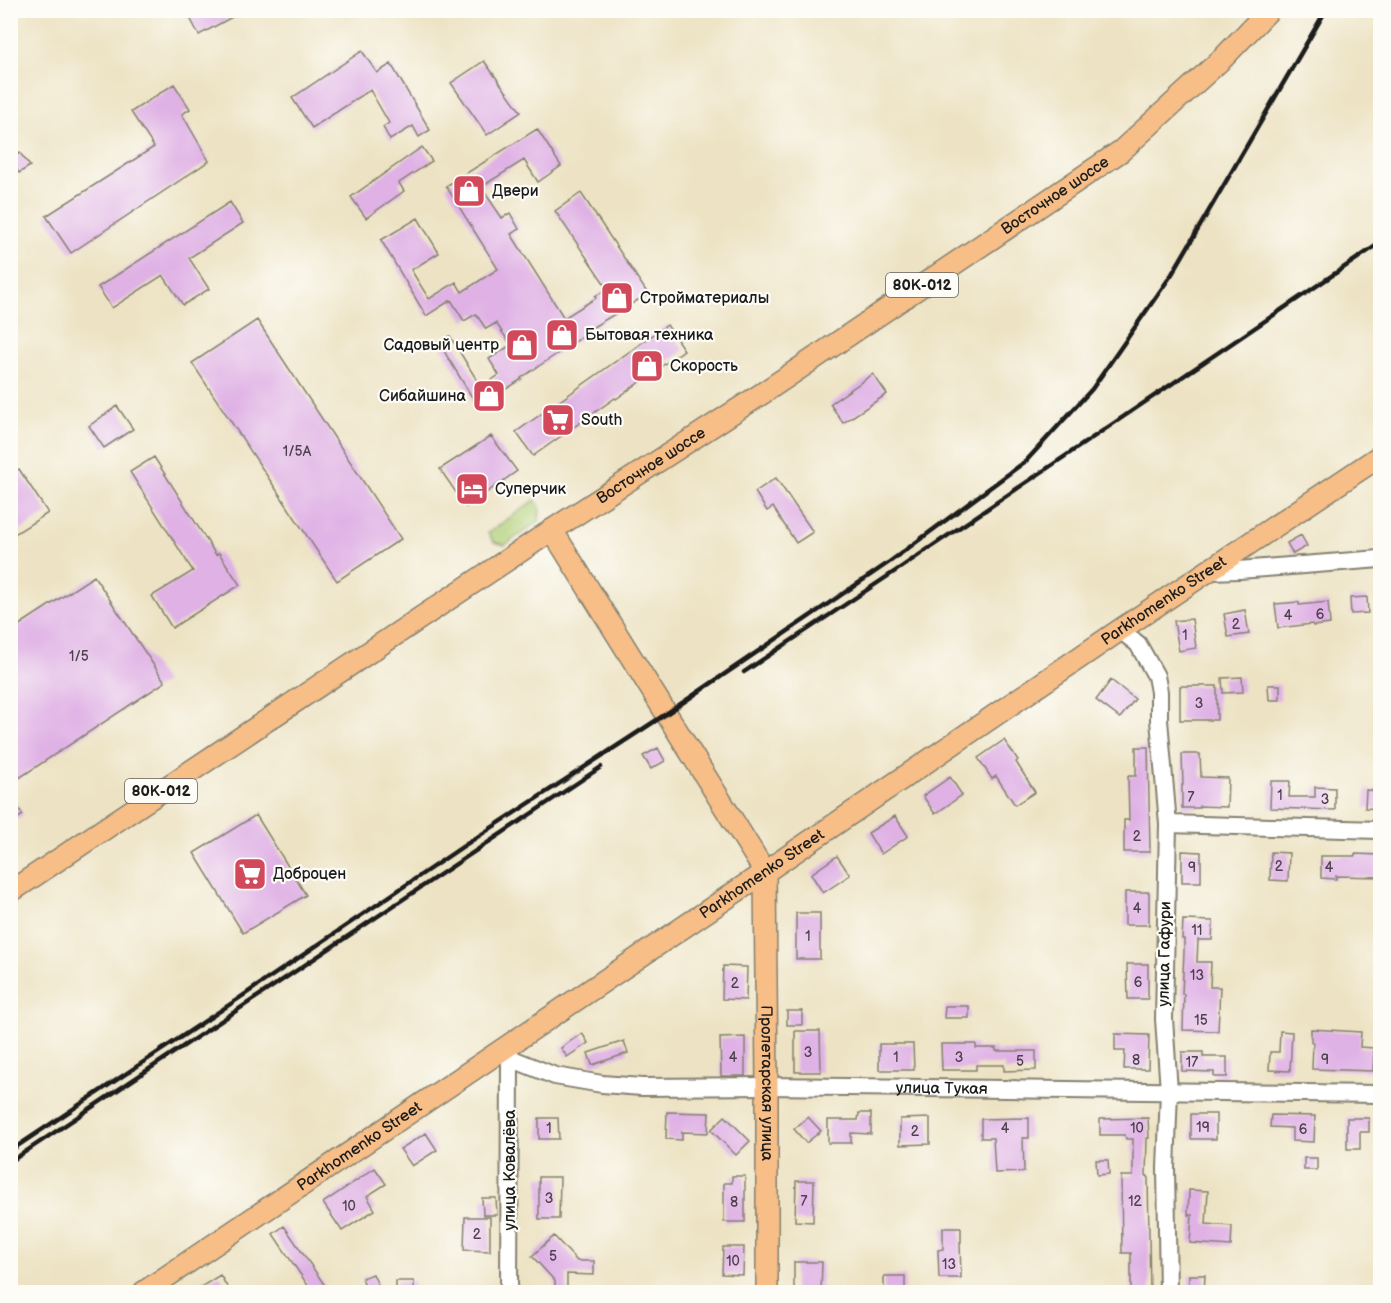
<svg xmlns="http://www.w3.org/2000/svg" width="1391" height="1303" viewBox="0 0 1391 1303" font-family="'Balsamiq Sans',sans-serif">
<rect width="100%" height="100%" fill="#fdfcf7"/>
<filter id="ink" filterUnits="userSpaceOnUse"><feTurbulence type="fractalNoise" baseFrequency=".0167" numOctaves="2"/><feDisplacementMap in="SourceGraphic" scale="12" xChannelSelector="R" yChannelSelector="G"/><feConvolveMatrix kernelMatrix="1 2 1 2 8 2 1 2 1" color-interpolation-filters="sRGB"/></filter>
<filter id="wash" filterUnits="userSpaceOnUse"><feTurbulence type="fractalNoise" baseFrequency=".008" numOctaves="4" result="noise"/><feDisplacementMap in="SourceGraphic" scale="24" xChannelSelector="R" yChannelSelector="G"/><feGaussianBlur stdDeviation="1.35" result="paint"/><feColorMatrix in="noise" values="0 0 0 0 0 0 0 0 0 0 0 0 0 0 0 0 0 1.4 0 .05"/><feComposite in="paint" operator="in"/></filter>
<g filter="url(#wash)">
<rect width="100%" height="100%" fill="#ede3c4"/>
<path fill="#afcf77" stroke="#66764a" stroke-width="1.5" d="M535,500L540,507L539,521L505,545L494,542L488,533Z"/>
<g id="blocks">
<path fill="#dfb1e5" d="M186,10H245L199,35Z
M362,51L377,73L391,64L430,130L419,137L413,126L390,140L383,127L389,123L370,90L312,128L292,98Z
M484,61L521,112L487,135L451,83Z
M174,84L190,109L182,114L209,161L71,253L46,216L154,147L131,112Z
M537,129L561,166L538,182L524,160L481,187L502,218L510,213L519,229L511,234L564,318L596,298L595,296L608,289L555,211L581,193L648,294L593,327L594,329L521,378L522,379L478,407L439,343L450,336L481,387L499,375L489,359L511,345L496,323L486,329L476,314L464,321L451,300L426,316L381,240L418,218L439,253L411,270L429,299L456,282L462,292L498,269L446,186Z
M422,147L432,161L399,183L404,191L366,218L351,197Z
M20,153L30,166L19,173L10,160Z
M230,202L243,223L189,258L209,289L183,305L163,275L112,308L98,287Z
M257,320L401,539L337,581L192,363Z
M667,325L684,350L616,399L615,398L533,456L516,432Z
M873,374L887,394L843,423L830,404Z
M117,406L133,429L104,448L89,426Z
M491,436L517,471L466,507L440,469Z
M154,457L216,555L219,553L240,585L172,628L152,596L193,571L130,472Z
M19,469L48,513L10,537V475Z
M776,478L813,532L796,543L773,507L767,511L755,492Z
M1301,535L1307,546L1293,554L1287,543Z
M94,576L165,682L10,784V631Z
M1367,597L1368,613L1351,614L1350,598Z
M1299,602V605L1328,602L1330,624L1313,626L1312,624L1278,628L1275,604Z
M1245,610L1249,634L1228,637L1224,614Z
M1192,619L1196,648L1179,651L1174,621Z
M1242,677L1243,692L1223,693L1222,678Z
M1111,680L1135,699L1120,718L1096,700Z
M1268,685H1280V700H1269Z
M1180,686H1217V720H1180Z
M1004,740L1018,760L1016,762L1035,792L1015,805L996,776L992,779L978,758Z
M1136,747H1148L1150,852H1124V820H1129L1128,776H1136Z
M658,748L665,761L651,769L643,756Z
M1182,754H1200L1201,777L1228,778L1227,807L1199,806V808H1182V785H1183Z
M950,777L962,795L935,814L923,796Z
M1271,781H1290L1289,797H1315V787L1335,788V810L1270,808Z
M1366,790L1380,791V809L1365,808Z
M10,795L23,815L10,823Z
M256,815L306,895L243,933L194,853Z
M895,816L908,836L881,854L868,833Z
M1182,851L1201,852V882H1182Z
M1271,852L1289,853L1288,881L1270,880Z
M1355,854L1380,855V877L1336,876V879L1321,878V856H1355Z
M837,856L850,875L823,893L811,874Z
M1125,892H1149V925H1125Z
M796,913H820V959H796Z
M1183,920L1213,921L1212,940H1198L1197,962H1211L1210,987H1220L1218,1031L1183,1030L1184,994H1182L1184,952V939H1182Z
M1127,964H1148V999H1128Z
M723,966L747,967L746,1000L722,999Z
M945,1006H969V1018H944Z
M787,1011H802V1025H787Z
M1311,1029L1361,1032L1360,1047L1374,1048L1373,1071L1312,1069L1313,1042H1311Z
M795,1031H820L821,1072H795Z
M1280,1031L1292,1032L1290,1071L1269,1070L1270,1052H1279Z
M582,1033L588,1043L567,1057L561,1048Z
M1115,1034L1149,1035L1148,1069H1124L1125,1051H1115Z
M745,1037V1076H721L720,1038Z
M624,1041L628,1053L592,1065L588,1053Z
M879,1044H913L914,1070H879Z
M941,1044H976V1048H996V1051H1036V1070L1004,1071V1065H976V1070H942Z
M1182,1052H1203V1057H1227V1077H1214V1072L1182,1071Z
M667,1112L709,1113L708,1133L682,1132V1140L666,1139Z
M859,1113H871V1134L851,1133V1143H828V1120H858Z
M1191,1114H1216V1139H1191Z
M1271,1115L1315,1116L1314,1142L1292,1141V1128L1270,1127Z
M725,1116L750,1141L736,1155L711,1130Z
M808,1117L821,1131L806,1143L794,1129Z
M539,1118H558L559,1139H539Z
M930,1118V1144L900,1145V1119Z
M1029,1118V1138H1023L1024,1172L995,1173L993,1138H981V1119Z
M1148,1118L1149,1138H1147L1146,1176H1148L1150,1293H1131V1253H1122L1121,1176H1133V1139H1126L1125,1135H1100V1119Z
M1347,1118H1369V1132H1360V1149H1347Z
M426,1133L437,1150L412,1166L400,1149Z
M1304,1158H1317V1170H1304Z
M1096,1160H1108L1109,1174L1097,1175Z
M375,1168L386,1184L367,1196L375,1210L342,1231L323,1203Z
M732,1176H745V1222H724V1183H732Z
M539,1177H560L559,1219H539Z
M796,1181H814L813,1222L795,1221Z
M1189,1190L1208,1191L1206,1224L1232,1226L1231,1246L1190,1243L1192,1215H1188Z
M482,1198H496L497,1215H483Z
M465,1217H490V1251L464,1250Z
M284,1226L330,1293H313L273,1234Z
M943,1228H961V1242H960L961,1278H939L938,1250L943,1249Z
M554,1236L577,1261H594V1275L567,1274V1293H555V1281L532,1256Z
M723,1247H744L743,1275L722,1274Z
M794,1262H822L821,1293H794Z
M373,1274L378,1285L366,1289L362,1278Z
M220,1275L231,1293H191Z
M1189,1275H1205L1204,1293H1189Z
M884,1276H905V1290H884Z
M396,1281H414V1293H396Z"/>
</g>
</g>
<g filter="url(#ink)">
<use href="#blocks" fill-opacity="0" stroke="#848070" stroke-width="1.5"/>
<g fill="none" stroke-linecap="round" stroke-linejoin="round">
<defs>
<g id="minor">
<path d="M1210,571L1239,570L1380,559"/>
<path d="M1120,630L1138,644L1156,676L1159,692V720L1168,824L1164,1019L1169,1091L1166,1168L1168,1292"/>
<path d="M1168,824L1380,830"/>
<path d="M505,1049L510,1058L509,1292"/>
<path id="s1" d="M510,1058L555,1076L602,1084L642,1087L767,1086L1380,1094"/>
</g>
<g id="major">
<path id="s2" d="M552,530L765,872L767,1086V1292"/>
<path id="s3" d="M10,892L552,530L763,393L1121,151L1224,57L1269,10"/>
<path id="s4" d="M144,1292L765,872L1120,630L1380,456"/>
</g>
</defs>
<use href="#minor" stroke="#848070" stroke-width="20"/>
<use href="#major" stroke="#848070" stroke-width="24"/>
<use href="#minor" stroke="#fff" stroke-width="16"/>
<use href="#major" stroke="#f7be87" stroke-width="21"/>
<path stroke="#1c1c1c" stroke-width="4.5" d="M744,672L891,574L1380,243
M10,1151L235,1001L462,847L666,714L888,563L1026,461L1092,389L1172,274L1326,10
M10,1162L601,767"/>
</g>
</g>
<defs>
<symbol id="shop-square" viewBox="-11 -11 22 22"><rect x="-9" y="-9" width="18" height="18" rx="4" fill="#d1495b" stroke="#fdfcf7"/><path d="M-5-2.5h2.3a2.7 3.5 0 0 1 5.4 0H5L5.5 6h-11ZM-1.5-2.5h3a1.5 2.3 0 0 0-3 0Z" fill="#fff"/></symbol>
<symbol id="supermarket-square" viewBox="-11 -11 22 22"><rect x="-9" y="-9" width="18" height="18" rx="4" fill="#d1495b" stroke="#fdfcf7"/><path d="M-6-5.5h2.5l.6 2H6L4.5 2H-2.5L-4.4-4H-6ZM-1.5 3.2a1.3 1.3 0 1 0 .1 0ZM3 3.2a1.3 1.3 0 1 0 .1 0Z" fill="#fff"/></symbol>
<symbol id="hotel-square" viewBox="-11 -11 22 22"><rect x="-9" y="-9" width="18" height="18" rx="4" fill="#d1495b" stroke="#fdfcf7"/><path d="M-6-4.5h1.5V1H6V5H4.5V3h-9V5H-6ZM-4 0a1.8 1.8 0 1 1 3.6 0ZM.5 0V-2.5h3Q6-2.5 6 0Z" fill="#fff"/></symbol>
</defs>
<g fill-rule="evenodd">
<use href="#shop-square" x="450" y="172" width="38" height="38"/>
<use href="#shop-square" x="598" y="279" width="38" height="38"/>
<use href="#shop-square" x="543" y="316" width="38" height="38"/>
<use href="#shop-square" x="503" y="326" width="38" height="38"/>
<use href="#shop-square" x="628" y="347" width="38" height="38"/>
<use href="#shop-square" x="470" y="377" width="38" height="38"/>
<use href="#supermarket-square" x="539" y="401" width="38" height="38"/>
<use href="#hotel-square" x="453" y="470" width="38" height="38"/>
<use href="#supermarket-square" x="231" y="855" width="38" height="38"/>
</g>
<g text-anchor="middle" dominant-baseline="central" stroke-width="4.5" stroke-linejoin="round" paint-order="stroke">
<g font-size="14" fill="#4d414e">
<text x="297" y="451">1/5А</text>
<text x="1320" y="614">6</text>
<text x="1288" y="615">4</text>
<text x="1236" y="624">2</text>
<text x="1185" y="635">1</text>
<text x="79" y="656">1/5</text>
<text x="1199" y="703">3</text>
<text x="1280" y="795">1</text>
<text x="1191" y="797">7</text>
<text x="1325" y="799">3</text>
<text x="1137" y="836">2</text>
<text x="1279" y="866">2</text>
<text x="1192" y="867">9</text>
<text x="1329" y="867">4</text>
<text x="1137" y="908">4</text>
<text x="1197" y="930">11</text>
<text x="808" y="936">1</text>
<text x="1197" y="975">13</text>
<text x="1138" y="982">6</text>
<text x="735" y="983">2</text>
<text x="1201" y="1020">15</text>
<text x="808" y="1052">3</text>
<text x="733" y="1057">4</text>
<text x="896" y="1057">1</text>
<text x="959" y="1057">3</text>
<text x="1325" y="1059">9</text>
<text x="1136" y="1060">8</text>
<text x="1020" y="1061">5</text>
<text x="1192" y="1062">17</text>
<text x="1203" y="1127">19</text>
<text x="549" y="1128">1</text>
<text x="1005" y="1128">4</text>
<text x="1137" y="1128">10</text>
<text x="1303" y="1129">6</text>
<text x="915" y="1131">2</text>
<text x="549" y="1198">3</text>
<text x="804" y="1201">7</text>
<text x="1135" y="1201">12</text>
<text x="734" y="1202">8</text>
<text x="349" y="1206">10</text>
<text x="477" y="1234">2</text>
<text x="553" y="1256">5</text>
<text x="733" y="1261">10</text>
<text x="949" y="1264">13</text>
</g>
<g fill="#fdfcf7" stroke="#605f5e" stroke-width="1.5">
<rect x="886" y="273" width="72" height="24" rx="4.5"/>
<rect x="125" y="779" width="72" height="24" rx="4.5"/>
</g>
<g font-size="15" font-weight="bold" fill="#1c1c1c">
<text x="922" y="285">80К-012</text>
<text x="161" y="791">80К-012</text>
</g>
<g font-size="16" fill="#1c1c1c" stroke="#fdfcf7" text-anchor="start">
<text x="492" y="191">Двери</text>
<text x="640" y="298">Стройматериалы</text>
<text x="585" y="335">Бытовая техника</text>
<text x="499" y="345" text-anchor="end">Садовый центр</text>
<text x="670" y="366">Скорость</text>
<text x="466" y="396" text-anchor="end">Сибайшина</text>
<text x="581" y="420">South</text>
<text x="495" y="489">Суперчик</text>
<text x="273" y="874">Доброцен</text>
</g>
<g font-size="16" fill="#1c1c1c" stroke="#fdfcf7">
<text stroke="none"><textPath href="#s3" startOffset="1256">Восточное шоссе</textPath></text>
<text stroke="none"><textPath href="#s3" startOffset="770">Восточное шоссе</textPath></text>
<text stroke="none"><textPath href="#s4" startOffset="1232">Parkhomenko Street</textPath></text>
<text stroke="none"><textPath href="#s4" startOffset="746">Parkhomenko Street</textPath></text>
<text transform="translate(1165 954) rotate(-89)">улица Гафури</text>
<text stroke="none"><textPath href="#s2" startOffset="614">Пролетарская улица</textPath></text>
<text stroke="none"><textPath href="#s1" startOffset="436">улица Тукая</textPath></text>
<text stroke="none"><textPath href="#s4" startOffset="260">Parkhomenko Street</textPath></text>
<text transform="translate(510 1170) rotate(-90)">улица Ковалёва</text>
</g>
</g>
<rect width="1391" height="1303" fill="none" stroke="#fdfcf7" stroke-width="36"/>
</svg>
